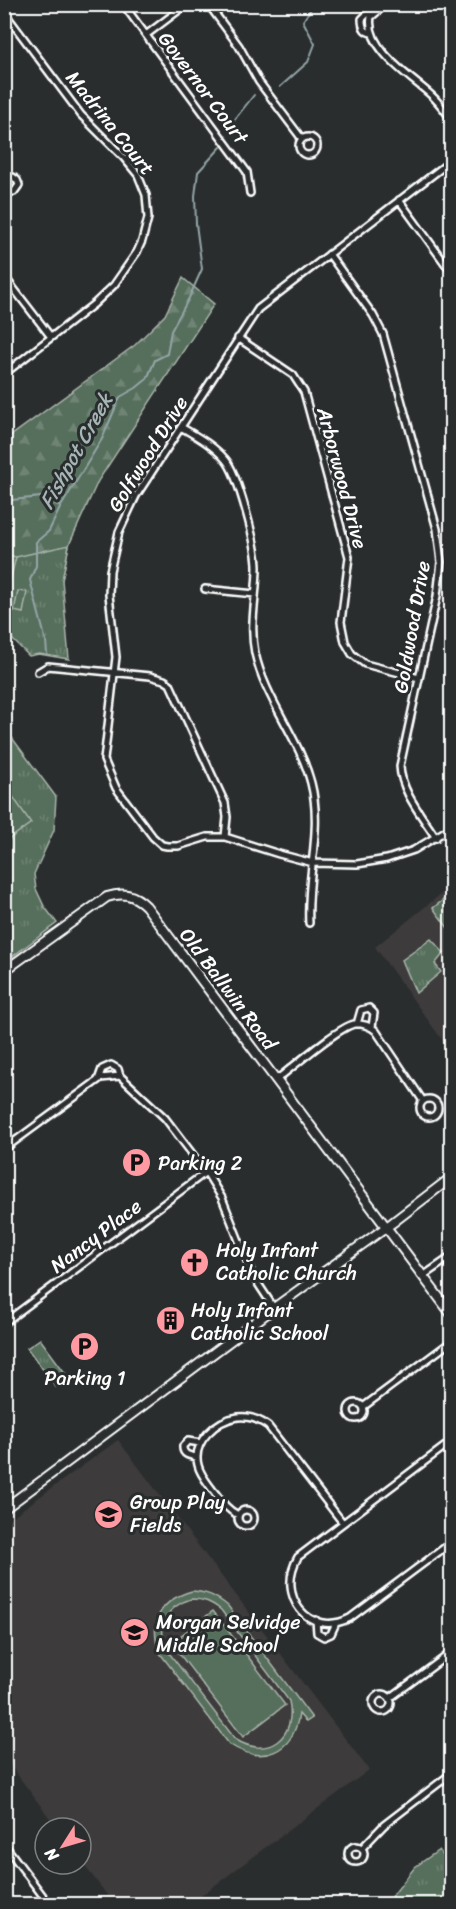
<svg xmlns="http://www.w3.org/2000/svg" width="456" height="1909" viewBox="0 0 456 1909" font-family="Sriracha,sans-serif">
<defs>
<pattern id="forest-firs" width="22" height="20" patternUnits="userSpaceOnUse" patternTransform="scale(1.5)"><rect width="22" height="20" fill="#566e5b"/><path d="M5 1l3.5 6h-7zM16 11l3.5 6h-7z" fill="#6f8474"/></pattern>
<pattern id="park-tufts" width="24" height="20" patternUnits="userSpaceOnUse" patternTransform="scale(1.5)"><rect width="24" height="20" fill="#566e5b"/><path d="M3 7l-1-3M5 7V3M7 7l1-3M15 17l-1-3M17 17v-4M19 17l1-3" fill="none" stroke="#6f8474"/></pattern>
</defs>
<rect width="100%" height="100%" fill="#2a2d2e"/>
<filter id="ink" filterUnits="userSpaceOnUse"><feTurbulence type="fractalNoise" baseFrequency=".0167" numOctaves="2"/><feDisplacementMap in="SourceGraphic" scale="12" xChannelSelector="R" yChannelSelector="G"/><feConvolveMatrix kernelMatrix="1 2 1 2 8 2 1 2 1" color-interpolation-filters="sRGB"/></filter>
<g filter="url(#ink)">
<path fill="#3e3b3b" d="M451,886V1052L375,947Z
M118,1440L369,1770L190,1904H114L81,1861V1828H57L5,1758V1522Z"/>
<path fill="url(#forest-firs)" stroke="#aab6ad" stroke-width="1.5" d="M183,278L214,304L98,481L69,545L62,580L16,557L5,555L4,441L135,345L165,315Z"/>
<path fill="url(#park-tufts)" stroke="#aab6ad" stroke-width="1.5" d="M69,545L62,580L69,659L39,654L29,656L5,632L4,555L16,557Z
M4,727L56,797L54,830L34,874L36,889L44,906L57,923L5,962Z
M431,939L444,953L435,964L441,972L416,993L402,960Z
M40,1339L69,1378L56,1387L27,1348Z
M439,1850L451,1867V1904H386L415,1867Z"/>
<path fill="#566e5b" stroke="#aab6ad" stroke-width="1.5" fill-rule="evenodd" d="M5,555L16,557L5,600L4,555Z
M18,591L27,592L23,613L14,611Z
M9,791L31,823L5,842V794Z
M451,894V932L433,908Z
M192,1591C207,1592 216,1596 228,1606L312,1718L306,1722L299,1714C293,1753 262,1766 229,1744L159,1652C149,1621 160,1600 192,1591ZM191,1599C204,1599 211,1602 221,1610L289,1701C297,1738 267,1760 235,1739L166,1649C157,1625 167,1606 191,1599Z
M213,1611L285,1705L243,1737L171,1643Z"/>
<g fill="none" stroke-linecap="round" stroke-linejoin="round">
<path stroke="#94a6a8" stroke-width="2" d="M280,87L308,62L315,44L303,21L314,4
M228,128L254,95
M4,502C13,498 34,499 46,496L60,507
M47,654L46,641L30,580L36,566V542L49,531L60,508L102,439L120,397L136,388L147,379L155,360L167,354L171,331L189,298L202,269L196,224L195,196L198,172L221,147"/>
<defs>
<path id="street" d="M123,4L247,172L250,193
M208,4L239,46L259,82L302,139
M386,4L371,17C365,48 411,77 431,95C439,102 445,111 452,120
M4,12L81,115L124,158L138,175L146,195L148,218L142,241L137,252L114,285L94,304L4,374
M372,33C364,32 362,27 362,19L367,14H373
M146,35L187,4
M299 146a9 9 0 1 1 18 0a9 9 0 1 1-18 0Z
M452,160L258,309L136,496L119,532L110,571L109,595L116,657L104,760L116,788L153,837L162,845L167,846H178L207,837H225L279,854L313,863L357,864L387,859L414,850L452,827
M4,179L13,177L17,180L19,185L14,192H9L4,190
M399,200L452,273
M329,254L373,315L383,334L437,529L441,562L437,596L400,766C401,792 423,817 436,838
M4,276L51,337
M238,338L293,375L304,392L349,557L341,622L345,642L352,654L365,664L419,678
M181,427C196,436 213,445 225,459C238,473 257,547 257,567C257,596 249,624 255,653C265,699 299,737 311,783C323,829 306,876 309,923
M205,589L255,594
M38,672L48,666L150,676L164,680L170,684L225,803L227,817L225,837
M357,1024L361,1010L369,1008L374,1013L372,1027
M98,1080L102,1069L111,1065L118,1069L120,1076
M276,1080C292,1068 337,1028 354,1024C361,1023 371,1026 376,1031L423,1101
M420 1108a9 9 0 1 1 18 0a9 9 0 1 1-18 0Z
M4,1149L101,1078L120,1076L165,1118L206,1172L222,1198L253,1276L274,1308
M423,1276L452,1256
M4,1323L206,1172
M348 1411a8 8 0 1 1 16 0a8 8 0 1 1-16 0Z
M363,1407L452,1341
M452,1441L298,1557C276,1595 308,1639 350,1618L452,1542
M197,1457C190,1456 182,1455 183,1446L188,1441L200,1443
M238 1518a8 8 0 1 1 16 0a8 8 0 1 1-16 0Z
M238,1515C226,1509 220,1499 212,1489C207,1482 200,1474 198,1465C192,1442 216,1420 238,1417C249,1416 260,1420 268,1426L343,1523
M316,1620L317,1633L324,1637L331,1634L336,1623
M373 1703a9 9 0 1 1 18 0a9 9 0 1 1-18 0Z
M390,1698L452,1652
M4,1844L49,1904
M348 1854a8 8 0 1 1 16 0a8 8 0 1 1-16 0Z
M362,1848L384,1825L452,1773"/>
<path id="secondary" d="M4,971L107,897C123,892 134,894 146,906L452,1315
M4,1509L274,1308L392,1223L452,1177"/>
</defs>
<use href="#street" stroke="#fff" stroke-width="10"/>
<use href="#secondary" stroke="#fff" stroke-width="12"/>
<use href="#street" stroke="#2a2d2e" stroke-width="5"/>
<use href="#secondary" stroke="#2a2d2e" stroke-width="8"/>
</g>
</g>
<defs>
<symbol id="parking-disc" viewBox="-11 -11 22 22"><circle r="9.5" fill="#ff9aa2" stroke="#2a2d2e"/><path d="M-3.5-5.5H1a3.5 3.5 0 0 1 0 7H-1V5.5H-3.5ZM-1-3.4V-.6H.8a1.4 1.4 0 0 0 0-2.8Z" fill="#111"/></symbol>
<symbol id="church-disc" viewBox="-11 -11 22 22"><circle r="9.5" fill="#ff9aa2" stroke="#2a2d2e"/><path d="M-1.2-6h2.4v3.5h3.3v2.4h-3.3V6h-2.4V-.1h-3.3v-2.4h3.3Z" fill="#111"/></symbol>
<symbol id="building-disc" viewBox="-11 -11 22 22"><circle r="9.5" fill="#ff9aa2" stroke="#2a2d2e"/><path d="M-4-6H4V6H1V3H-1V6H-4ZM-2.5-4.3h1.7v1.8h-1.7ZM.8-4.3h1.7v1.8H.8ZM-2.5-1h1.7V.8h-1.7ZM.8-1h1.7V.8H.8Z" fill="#111"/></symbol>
<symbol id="school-disc" viewBox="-11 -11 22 22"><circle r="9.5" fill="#ff9aa2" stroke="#2a2d2e"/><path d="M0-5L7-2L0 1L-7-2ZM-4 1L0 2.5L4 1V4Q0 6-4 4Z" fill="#111"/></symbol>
</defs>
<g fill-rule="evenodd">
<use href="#parking-disc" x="120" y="1146" width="33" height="33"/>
<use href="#church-disc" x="178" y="1246" width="33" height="33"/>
<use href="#building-disc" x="154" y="1304" width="33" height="33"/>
<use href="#parking-disc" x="68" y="1330" width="33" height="33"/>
<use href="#school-disc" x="92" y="1498" width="33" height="33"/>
<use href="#school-disc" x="118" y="1616" width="33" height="33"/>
</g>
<g text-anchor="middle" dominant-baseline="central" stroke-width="6" stroke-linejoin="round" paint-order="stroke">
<g font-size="20" fill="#fff" stroke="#2a2d2e">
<text transform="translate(203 88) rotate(53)">Governor Court</text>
<text transform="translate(110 123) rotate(51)">Madrina Court</text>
<text transform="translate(148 454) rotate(-58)">Golfwood Drive</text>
<text transform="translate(342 478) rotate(75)">Arborwood Drive</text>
<text transform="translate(412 627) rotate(-80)">Goldwood Drive</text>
<text transform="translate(228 989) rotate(53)">Old Ballwin Road</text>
<text transform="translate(96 1236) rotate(-37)">Nancy Place</text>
</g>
<g font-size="20" fill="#fff" stroke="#2a2d2e" text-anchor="start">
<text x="158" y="1163">Parking 2</text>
<text x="216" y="1250">Holy Infant<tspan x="216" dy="23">Catholic Church</tspan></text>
<text x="191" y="1310">Holy Infant<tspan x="191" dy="23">Catholic School</tspan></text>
<text x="85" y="1378" text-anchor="middle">Parking 1</text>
<text x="130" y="1502">Group Play<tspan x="130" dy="23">Fields</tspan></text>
<text x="156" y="1622">Morgan Selvidge<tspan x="156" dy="23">Middle School</tspan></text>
</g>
<g font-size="21" font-style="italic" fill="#a6b5b6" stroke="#2a2d2e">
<text transform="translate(76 451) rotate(-61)">Fishpot Creek</text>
</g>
</g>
<rect width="456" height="1909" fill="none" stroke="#2a2d2e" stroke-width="24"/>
<rect x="12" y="12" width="432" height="1885" fill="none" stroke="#fff" stroke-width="2" filter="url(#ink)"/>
<g transform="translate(63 1846) rotate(233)"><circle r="28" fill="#2a2d2e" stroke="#7f8182" stroke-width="1.5"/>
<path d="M0-4.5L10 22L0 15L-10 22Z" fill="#ff9aa2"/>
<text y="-9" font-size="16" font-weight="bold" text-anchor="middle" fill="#ffffff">N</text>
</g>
</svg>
